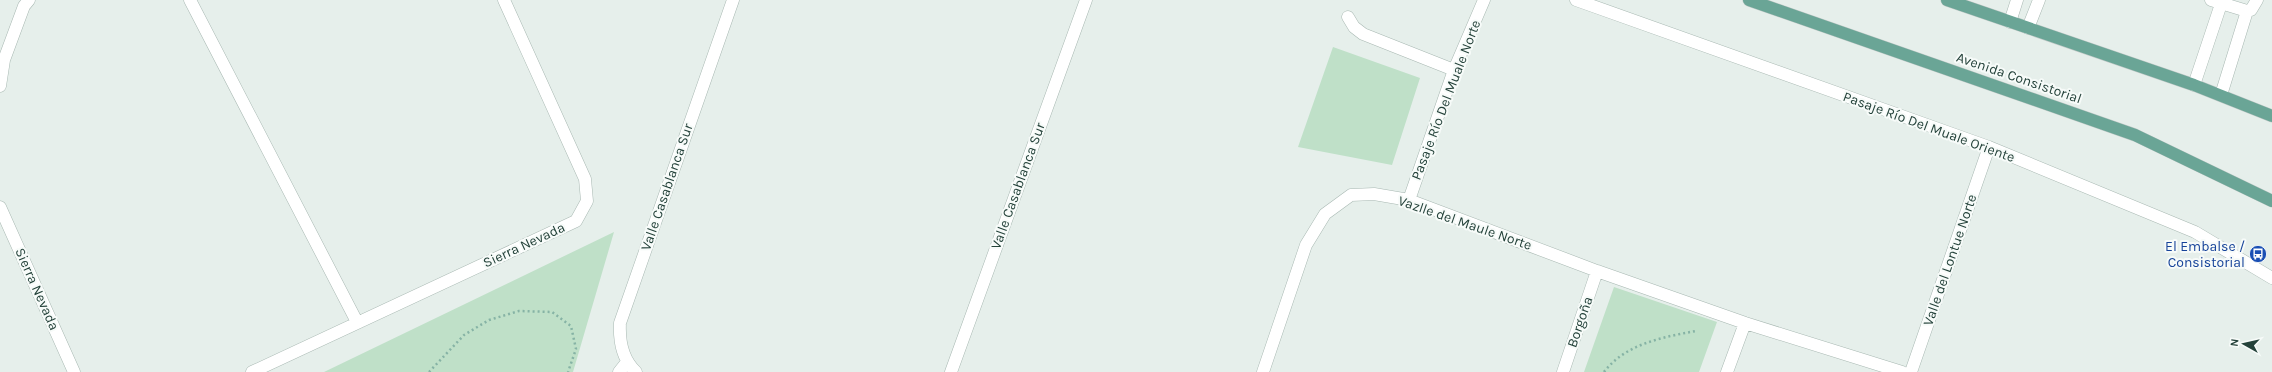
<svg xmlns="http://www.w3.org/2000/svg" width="2272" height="372" viewBox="0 0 2272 372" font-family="Karla,sans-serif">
<rect width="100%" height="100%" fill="#e6efeb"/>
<path fill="#bfe0c8" d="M1333,47L1420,78L1392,165L1298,147Z
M614,232L573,372H324Z
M1614,287L1717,322L1699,372H1584Z"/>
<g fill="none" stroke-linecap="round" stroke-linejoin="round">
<defs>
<path id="minor" d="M190,0L357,322
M1576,0L1989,147L2195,232L2272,278
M2211,0L2247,11L2251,10L2257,0
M1348,17L1354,27L1363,34L1454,70
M2010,22L2017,0
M2028,28L2039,0
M2194,85L2221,4
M0,86L4,60L24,6L29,0
M2221,95L2247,11
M1409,200L1454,70L1484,0
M0,207L74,372
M252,372L576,221L587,201L585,179L504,0
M619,372L627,362
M636,372C622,359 619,342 620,323L733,0
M951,372L1086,0
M1263,372L1306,245L1325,214L1351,195L1374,194L1409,200L1597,271L1745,323L1902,372
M1563,372L1597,271
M1727,372L1745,323
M1911,372L1989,147"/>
<path id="major" d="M1749,0L2135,135L2272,201
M1947,0L2194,85L2272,116"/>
</defs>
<use href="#minor" stroke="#a8b8b2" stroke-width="13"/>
<use href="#major" stroke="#c2cac8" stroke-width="13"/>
<path stroke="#86b3a5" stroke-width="2.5" stroke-dasharray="2 3" stroke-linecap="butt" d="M429,372L464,335L489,320L519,311L552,312L571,326L576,349L568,372
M1604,372C1625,344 1663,337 1696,331"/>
<use href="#minor" stroke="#fff" stroke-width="12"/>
<use href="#major" stroke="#6aa596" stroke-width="12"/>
</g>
<defs>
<symbol id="bus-disc" viewBox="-11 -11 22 22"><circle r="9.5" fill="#1a4fb4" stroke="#f7fbf9"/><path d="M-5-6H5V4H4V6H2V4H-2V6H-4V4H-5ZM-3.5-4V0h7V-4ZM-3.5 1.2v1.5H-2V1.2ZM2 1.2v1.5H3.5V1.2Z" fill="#fff"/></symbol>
</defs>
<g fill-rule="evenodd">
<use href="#bus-disc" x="2248" y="244" width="20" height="20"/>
</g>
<g text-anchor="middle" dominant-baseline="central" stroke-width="4" stroke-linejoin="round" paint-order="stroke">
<g font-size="14" fill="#24423a" stroke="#f7fbf9">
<text transform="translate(2019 78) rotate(19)">Avenida Consistorial</text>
<text transform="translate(1446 100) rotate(-69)">Pasaje Río Del Muale Norte</text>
<text transform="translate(1929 127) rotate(20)">Pasaje Río Del Muale Oriente</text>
<text transform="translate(1018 186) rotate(-70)">Valle Casablanca Sur</text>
<text transform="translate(667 187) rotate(-71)">Valle Casablanca Sur</text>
<text transform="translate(1465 223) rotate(19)">Vazlle del Maule Norte</text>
<text transform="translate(524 245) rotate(-25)">Sierra Nevada</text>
<text transform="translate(1950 260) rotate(-71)">Valle del Lontue Norte</text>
<text transform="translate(37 289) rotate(66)">Sierra Nevada</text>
<text transform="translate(1580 322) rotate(-71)">Borgoña</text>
</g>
<g font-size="14" fill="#164399" stroke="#f7fbf9" text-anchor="end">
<text x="2245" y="246">El Embalse /<tspan x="2245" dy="16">Consistorial</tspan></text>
</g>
</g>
<g transform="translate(2244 344) rotate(278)" stroke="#f7fbf9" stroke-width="3" paint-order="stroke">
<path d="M0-3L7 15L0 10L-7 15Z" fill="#24423a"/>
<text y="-6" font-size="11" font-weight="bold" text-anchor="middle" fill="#24423a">N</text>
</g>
</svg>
